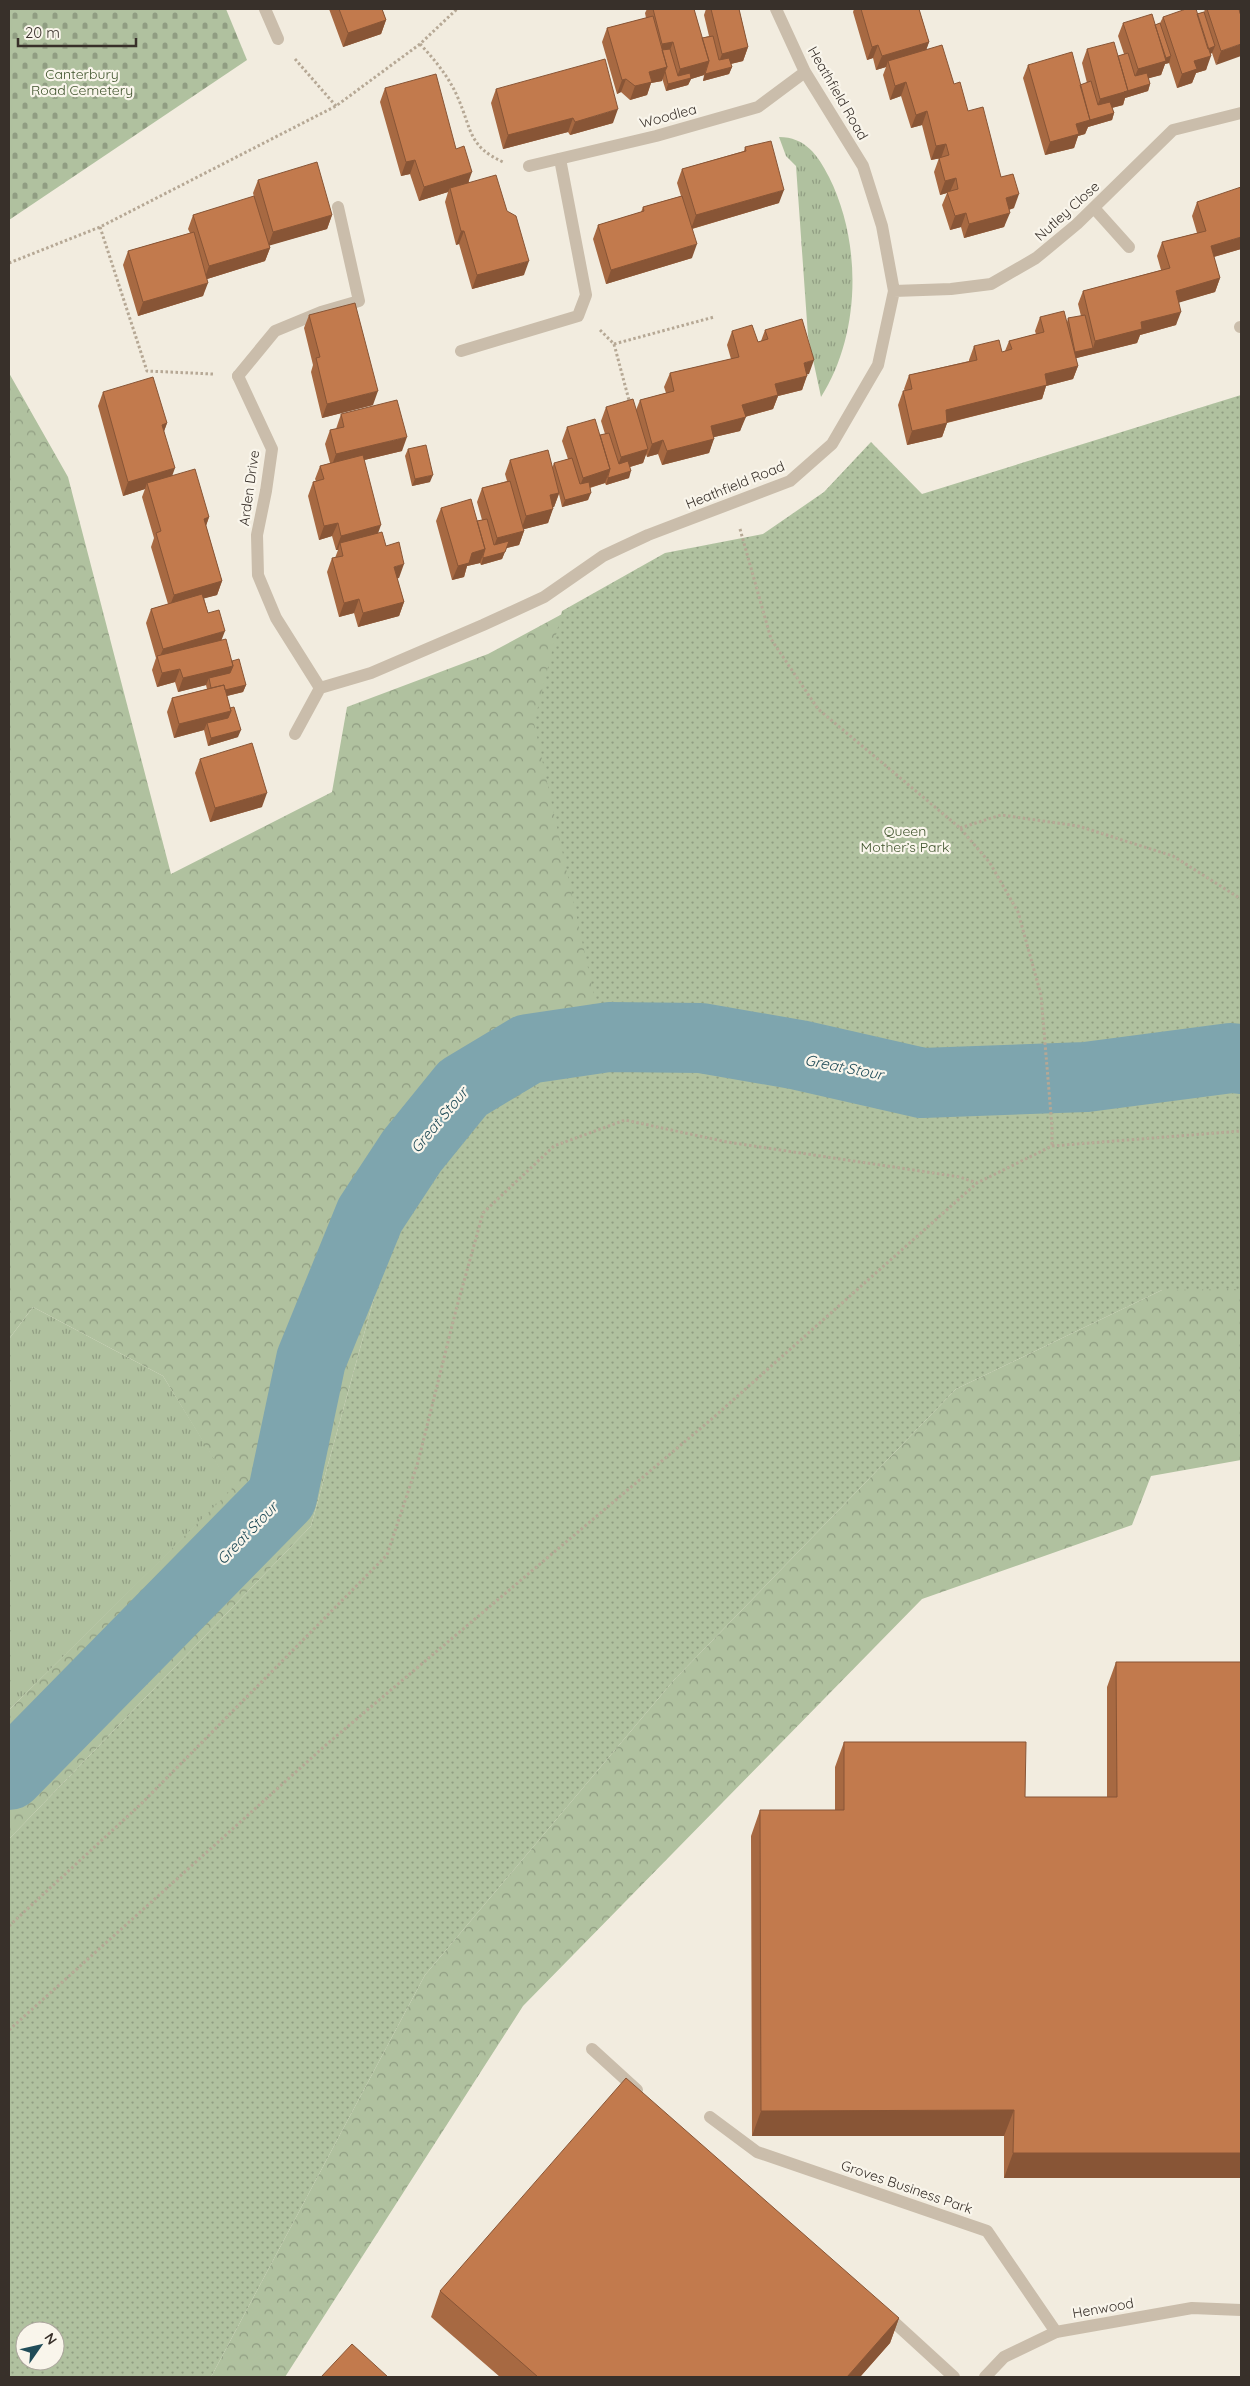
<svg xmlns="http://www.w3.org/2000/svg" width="1250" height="2386" viewBox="0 0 1250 2386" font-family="Quicksand,sans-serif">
<defs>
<pattern id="grass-tufts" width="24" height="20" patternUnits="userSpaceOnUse" patternTransform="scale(1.25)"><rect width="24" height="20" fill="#b0c19f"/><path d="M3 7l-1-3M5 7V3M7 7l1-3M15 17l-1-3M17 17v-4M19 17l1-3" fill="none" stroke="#909d82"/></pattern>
<pattern id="forest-crowns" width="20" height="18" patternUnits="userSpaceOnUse" patternTransform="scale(1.25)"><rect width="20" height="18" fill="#b0c19f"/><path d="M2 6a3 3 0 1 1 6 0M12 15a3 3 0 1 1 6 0" fill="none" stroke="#909d82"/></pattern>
<pattern id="cemetery-stones" width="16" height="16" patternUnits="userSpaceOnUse" patternTransform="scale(1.25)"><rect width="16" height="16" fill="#b0c19f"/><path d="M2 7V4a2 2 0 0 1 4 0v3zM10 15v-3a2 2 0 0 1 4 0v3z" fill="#909d82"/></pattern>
<pattern id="park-dots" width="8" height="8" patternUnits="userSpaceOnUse" patternTransform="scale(1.25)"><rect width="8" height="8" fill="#b0c19f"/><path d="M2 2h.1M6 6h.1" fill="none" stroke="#909d82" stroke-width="1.8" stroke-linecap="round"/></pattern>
</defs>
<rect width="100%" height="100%" fill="#f2ecdf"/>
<path fill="url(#grass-tufts)" d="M779,137C805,137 818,155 829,177C862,243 861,334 821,397L808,336L796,166L786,156Z
M33,1307L163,1376L233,1489L9,1710V1339Z"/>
<path fill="url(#forest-crowns)" d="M9,373L68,477L171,874L332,792L347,707L488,654L564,613L755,1022L390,1240L311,1526L9,1839V1710L232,1489L163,1376L33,1307L9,1339Z
M1241,928V1460L1151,1476L1132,1525L922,1599L523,2006L285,2377H211L425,1975L674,1680L956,1389L1162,1290Z"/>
<path fill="url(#cemetery-stones)" d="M9,9H226L247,60L9,220Z"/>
<path fill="url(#park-dots)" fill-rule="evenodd" d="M1241,395V1289L1162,1290L956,1389L674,1680L425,1975L211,2377H9V1839L311,1526L390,1240L487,1111L607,1054L534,723L562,611L665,553L763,534L824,492L871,442L922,494ZM25,2331H55V2361H25Z"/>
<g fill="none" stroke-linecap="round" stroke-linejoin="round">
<path stroke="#7ea5ae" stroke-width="70" d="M9,1775L282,1497L311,1360L370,1215L412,1151L463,1088L528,1049L609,1037L701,1038L799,1055L922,1083L1086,1077L1231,1058L1241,1059"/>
<path stroke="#b6a895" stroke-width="3" stroke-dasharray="2.5 2.5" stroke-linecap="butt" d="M420,44C435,60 449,77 458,98C472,130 468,146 503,162
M295,59L336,106
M100,227L147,371L213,374
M9,263L100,227L336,106L420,44L457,9
M600,330L614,344L630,404
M614,344L714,317
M740,529L771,639L818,709L960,828L990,863L1018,912L1041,995L1052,1127V1146
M960,828L1001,815L1078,826L1173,856L1241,899
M9,1926L141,1804L387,1555L418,1462L456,1310L483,1213L554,1146L625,1120L727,1142L960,1177L977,1183
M9,2030L327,1744L714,1417L977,1183L1052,1146L1241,1131"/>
<path stroke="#cabdab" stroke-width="12" d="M1240,327H1241
M461,351L578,316L586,295L560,159
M238,376L275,331L321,312L359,301L338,207
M592,2049L637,2090
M710,2117L757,2152L987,2231L1056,2332
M884,2313L954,2377"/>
<path stroke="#cabdab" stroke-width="12" d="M265,9L278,39
M529,166L656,136L758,107L805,72
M1094,208L1129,247
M894,291L951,289L991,284L1036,258L1077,224L1173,130L1241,113
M238,376L272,449L266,491L257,535L258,575L276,618L320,688
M320,688L371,673L483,625L544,597L603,556L648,535L790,481L832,444L878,365L894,291L882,226L863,166L805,72L776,9
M295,734L320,688
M985,2377L1004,2357L1056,2332L1192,2308L1241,2310"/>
</g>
<path fill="#a76942" d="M329,9H382L386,20L381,34L343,47Z
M647,9H694L702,38L709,36L704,15L706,9H739L748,47L743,61L731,64L732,67L729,74L703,81L704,75L691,79L688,85L666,91L662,78V81L651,83L647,95L630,100L621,92L617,94L602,42L607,28L646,18L645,13Z
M854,9H919L929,42L926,50L954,84L1001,177L1014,208L1009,210L1004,227L964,238L961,227L950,230L942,205L947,193L940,195L934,172L939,158H941L931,160L922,125L911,128L901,96L890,100L883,75L886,67L876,70L873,58L867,60L853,12Z
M1205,9H1241L1216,65L1212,53L1210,54L1206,70L1196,73L1192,83L1177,88L1169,63L1165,64L1161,75L1148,78L1150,84L1148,91L1125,98L1123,105L1112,108L1114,113L1112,120L1088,127L1085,134L1078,136L1074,148L1045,155L1023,78L1028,65L1080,85L1087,83L1082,63L1087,49L1118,56L1124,54L1118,36L1123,23L1155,25L1160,23L1163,17L1197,14L1204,12Z
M385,88L456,149L469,182L524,275L472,289L459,244L456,245L445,202L448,192L419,201L410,174L401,176L380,102Z
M496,89L613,123L570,135L568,132L503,149L491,103Z
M745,147L779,203L692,229V258L606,284L593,239L598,225L641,212L643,207L681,196L677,183L682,169L744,151Z
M258,180L332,215L327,229L269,245L270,248L265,261L207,279L203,296L138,316L123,265L128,251L190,233L188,229L193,215L254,197L253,193Z
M1197,202L1241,249L1214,257L1220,278L1215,292L1179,302L1176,325L1140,335L1137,343L1076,358L1078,366L1073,379L1046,386L1042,399L947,423L942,437L907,445L898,405L903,391H905L904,389L909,375L969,361V360L974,346L1002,352L1005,351L1009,341L1036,334L1035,331L1040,317L1067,322L1068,318L1081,316L1078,304L1083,291L1161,270L1157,256L1162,242L1197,233L1192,216Z
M309,315L373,405L322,418L311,372L313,365L304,328Z
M765,330L809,374H807L802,390L778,396L773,409L745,417L740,431L714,437L709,453L662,465L658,454L647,457L646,454L643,463L630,467L629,478L606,485L605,483L590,488L588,500L562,507L559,494L554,507H553L548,523L524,529V531L519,545L506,548L502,559L481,565L480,563L467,566L464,577L452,580L436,521L441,508L477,521L482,520L477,502L482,488L507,481L505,474L510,460L552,468L554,463L568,459L562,441L567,427L600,435L605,434L601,421L606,407L636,410L640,400L666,393L664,387L670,373L731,359L727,345L732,331L758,342L761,341Z
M103,392L167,423L164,431L172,476L209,517L206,526L222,581L217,595L204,598L208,613L232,661L246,685L243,692L227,696L238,737L208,746L204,730L174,738L167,712L172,698L207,689L206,685L178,692L175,682L157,687L152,670L156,658L146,623L151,609L168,604L151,547L154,538L142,497L145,489L123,496L98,406Z
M341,414L402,451L364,460L378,533L386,546L399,578H397L404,602L399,616L358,627L354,613L339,617L327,572L332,558H335L338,550H336L332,536L319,540L308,496L313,482L316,481L315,479L320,466L330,463L325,444L330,430L336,429Z
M408,449L430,482L412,486L405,456Z
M200,759L262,807L210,822L195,773Z
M1116,1662H1241V2178H1004V2136H752L751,1836L760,1810H835V1767L844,1742L1025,1797H1107V1687Z
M440,2291L899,2318L890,2343L860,2377H500L431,2317Z"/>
<path fill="#885536" d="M386,20L381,34L343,47L348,33Z
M673,42L668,56L657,58L662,44Z
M929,42L924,56L888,61L886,67L876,70L882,56Z
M1241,44V56L1216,65L1221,51Z
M878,45L873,58L867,60L872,47Z
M1215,46L1212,53L1202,57L1204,50Z
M748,47L743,61L717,67L722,54Z
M1171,56L1169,63L1165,64L1161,75L1132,83L1138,69L1162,59Z
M1211,56L1206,70L1196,73L1192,83L1177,88L1182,74L1194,61Z
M709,61L704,75L691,79L688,85L666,91L668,84L675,82L680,69Z
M667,67L662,81L651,83L647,95L630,100L635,86L649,72Z
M732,67L729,74L703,81L705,74Z
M626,79L621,92L617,94L622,80Z
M906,82L901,96L890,100L895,86Z
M1150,84L1148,91L1125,98L1123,105L1095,112L1100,99Z
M618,109L613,123L570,135L575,122Z
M927,111L922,125L911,128L916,115Z
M1114,113L1112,120L1088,127L1085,134L1078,136L1074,148L1045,155L1050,142L1076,124Z
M573,118L568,132L503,149L508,135Z
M946,144L941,158L931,160L936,146Z
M415,160L410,174L401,176L406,162Z
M472,172L467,186L450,188L448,192L419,201L424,187Z
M956,178L950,192L940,195L945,181Z
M784,190L779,203L691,229L696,215Z
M1019,194L1014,208L1001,212L1006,198Z
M966,213L961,227L950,230L955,216Z
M1010,213L1004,227L964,238L969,224Z
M332,215L327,229L268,246L273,232Z
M461,231H464L459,244L456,245Z
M1241,237V249L1206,259L1211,246Z
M697,244L692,258L606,284L611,270Z
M270,248L265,261L204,280L209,266Z
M529,261L524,275L472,289L477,275Z
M1220,278L1215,292L1171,305L1176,291Z
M208,283L203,296L138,316L143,302Z
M1181,312L1176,325L1140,335L1137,343L1073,359L1075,352L1093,348L1095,341L1141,322Z
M814,360L809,374L799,376L804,363Z
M1078,366L1073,379L1046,386L1042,399L941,424L946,410L1045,374Z
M807,376L802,390L778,396L773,409L737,419L742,405L775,384Z
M378,391L373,405L322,418L327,404Z
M746,417L740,431L706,439L711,426Z
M167,423L162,437V425Z
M947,423L942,437L907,445L912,431Z
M407,437L402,451L331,468L336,454Z
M714,439L709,453L662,465L667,451Z
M663,440L658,454L647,457L652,444Z
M648,449L643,463L616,471L621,457Z
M175,468L170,482L147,483L145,489L123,496L128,482Z
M610,469L605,483L578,491L583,478Z
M631,471L629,478L606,485L608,478Z
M433,475L430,482L412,486L415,479Z
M559,493L554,507L545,509L550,495Z
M591,493L588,500L562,507L565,500Z
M553,509L548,523L521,530L526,516Z
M209,517L204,531V519Z
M338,523L332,536L319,540L324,526Z
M381,525L376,539L340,543L338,550H336L341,536Z
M524,531L519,545L492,552L497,538Z
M485,549L480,563L467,566L464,577L452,580L458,566L472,553Z
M505,552L502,559L481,565L483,558Z
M404,564L399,578L389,580L394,567Z
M222,581L217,595L169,608L174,595Z
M359,599L354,613L339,617L344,603Z
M404,602L399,616L358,627L363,613Z
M225,631L220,644L158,661L163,649Z
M233,666L228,680L209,678L206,685L178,692L183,678Z
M180,669L175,682L157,687L162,673Z
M246,685L243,692L210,700L213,693Z
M231,711L226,725L207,723L204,730L174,738L179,724Z
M241,730L238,737L208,746L211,738Z
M267,793L262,807L210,822L215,808Z
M1014,2110L1004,2136H752L761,2111Z
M1013,2153H1241V2178H1004Z
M899,2318L890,2343L860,2377H847Z"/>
<path fill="#c27a4d" stroke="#885536" d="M339,9H382L386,20L348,33Z
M653,9H694L709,61L680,69L673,42L662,44Z
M711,9H739L748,47L722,54Z
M861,9H919L929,42L882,56L878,45L872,47Z
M1186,9H1196L1211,56L1194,61L1197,69L1182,74L1163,17Z
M1207,9H1239L1241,16V44L1221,51Z
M1239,9H1241V16Z
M1204,12L1215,46L1208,49L1197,14Z
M1152,14L1166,61L1138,69L1123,23Z
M653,16L667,67L649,72L652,82L635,86L626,79L622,80L607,28Z
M1160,23L1171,56L1166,58L1155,25Z
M713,36L719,60L729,58L732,67L705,74L709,61L702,38Z
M1114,42L1128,91L1100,99L1087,49Z
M942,45L954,84L960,82L968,111L983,107L1001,177L1013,174L1019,194L1006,198L1010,213L969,224L966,213L955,216L947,192L958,189L956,178L945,181L939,158L949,155L946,144L936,146L927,111L916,115L906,82L895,86L888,61Z
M670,49L678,76L690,73L691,78L668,84L665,71L667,67L662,50Z
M1072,52L1090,120L1076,124L1079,134L1050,142L1028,65Z
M1128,53L1135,76L1147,73L1150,84L1124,92L1128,91L1118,56Z
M605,59L618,109L575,122L573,118L508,135L496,89Z
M436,74L456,149L464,146L472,172L424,187L415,160L406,162L385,88Z
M1091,81L1098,105L1110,102L1114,113L1090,120L1080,85Z
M771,141L784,190L696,215L682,169L746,151L745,147Z
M317,162L332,215L273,232L258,180Z
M496,175L507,211L516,216L529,261L477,275L464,231H461L450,188Z
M1241,187V237L1211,246L1220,278L1176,291L1181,312L1141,322L1142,329L1095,341L1083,291L1170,268L1162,242L1206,231L1197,202Z
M254,196L270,248L209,266L193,215Z
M682,196L697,244L611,270L598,225L644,211L643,207Z
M194,232L208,283L143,302L128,251Z
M355,303L378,391L327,404L316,358L320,357L309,315Z
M1064,311L1078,366L1045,374L1047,385L946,410L947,423L912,431L903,391L912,389L909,375L977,360L974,346L999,340L1002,352L1012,349L1009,341L1044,332L1040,317Z
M1085,315L1093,348L1075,352L1068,318Z
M802,319L814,360L804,363L807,376L775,384L778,395L742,405L746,417L711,426L714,439L667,451L663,440L652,444L640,400L674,391L670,373L739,357L732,331L752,325L758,342L768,339L765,330Z
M153,377L167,423L162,425L175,468L128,482L103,392Z
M633,399L648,449L621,457L606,407Z
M397,400L407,437L336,454L330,430L344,427L341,414Z
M595,419L610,469L583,478L567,427Z
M609,433L619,464L628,461L631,471L608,478V476L610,469L600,435Z
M426,445L433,475L415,479L408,449Z
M548,450L559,493L550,495L553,509L526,516L510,460Z
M363,455L381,525L341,536L338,523L324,526L313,482L324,479L320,466Z
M572,458L580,484L589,482L591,493L565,500L554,463Z
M195,469L209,517L204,519L222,581L174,595L156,533L161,531L147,483Z
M510,481L524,531L497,538L482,488Z
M471,499L485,549L472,553L469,563L458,566L441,508Z
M487,519L494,545L509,541L505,552L483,558V556L485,549L477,521Z
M382,532L386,546L399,542L404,564L394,567L404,602L363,613L359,599L344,603L332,558L343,556L340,543Z
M202,594L208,613L219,610L225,631L163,649L151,609Z
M226,639L233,666L183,678L180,669L162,673L157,656Z
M239,659L246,685L225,690L224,685L211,688L209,678L230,673L233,666L232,661Z
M224,685L231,711L179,724L172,698Z
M234,707L241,730L211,738L207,723L228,718L231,711L230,708Z
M252,743L267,793L215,808L200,759Z
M1116,1662H1241V2153H1013L1014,2110L761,2111L760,1810H844V1742H1026L1025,1797H1117Z
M626,2078L899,2318L847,2377H538L440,2291Z
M352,2344L388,2377H321Z"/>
<g text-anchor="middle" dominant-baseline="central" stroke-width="4.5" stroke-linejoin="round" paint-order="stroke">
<g font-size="14" fill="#41552e" stroke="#f9f5eb">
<text x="82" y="74">Canterbury<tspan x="82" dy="16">Road Cemetery</tspan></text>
<text x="905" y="831">Queen<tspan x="905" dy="16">Mother’s Park</tspan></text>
</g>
<g font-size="14" fill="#38302a" stroke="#f9f5eb">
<text transform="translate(838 93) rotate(60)">Heathfield Road</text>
<text transform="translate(668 116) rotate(-15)">Woodlea</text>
<text transform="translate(1067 211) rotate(-42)">Nutley Close</text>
<text transform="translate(735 485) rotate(-22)">Heathfield Road</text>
<text transform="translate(249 488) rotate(-82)">Arden Drive</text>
<text transform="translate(907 2187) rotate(19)">Groves Business Park</text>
<text transform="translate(1103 2308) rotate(-10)">Henwood</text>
</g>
<g font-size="15" font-style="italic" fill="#204c58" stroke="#f9f5eb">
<text transform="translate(844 1067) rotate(11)">Great Stour</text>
<text transform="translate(439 1120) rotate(-50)">Great Stour</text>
<text transform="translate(247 1533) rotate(-46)">Great Stour</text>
</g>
</g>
<rect width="1250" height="2386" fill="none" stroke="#38302a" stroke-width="20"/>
<g transform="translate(40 2346) rotate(56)"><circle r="24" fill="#f9f5eb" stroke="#aca69e"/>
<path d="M0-4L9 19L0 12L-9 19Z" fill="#204c58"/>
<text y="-8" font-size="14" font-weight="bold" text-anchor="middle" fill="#38302a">N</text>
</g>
<path d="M18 38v8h118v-8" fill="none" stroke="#38302a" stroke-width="2.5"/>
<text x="25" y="38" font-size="15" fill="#38302a" stroke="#f9f5eb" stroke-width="4" paint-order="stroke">20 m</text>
</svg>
